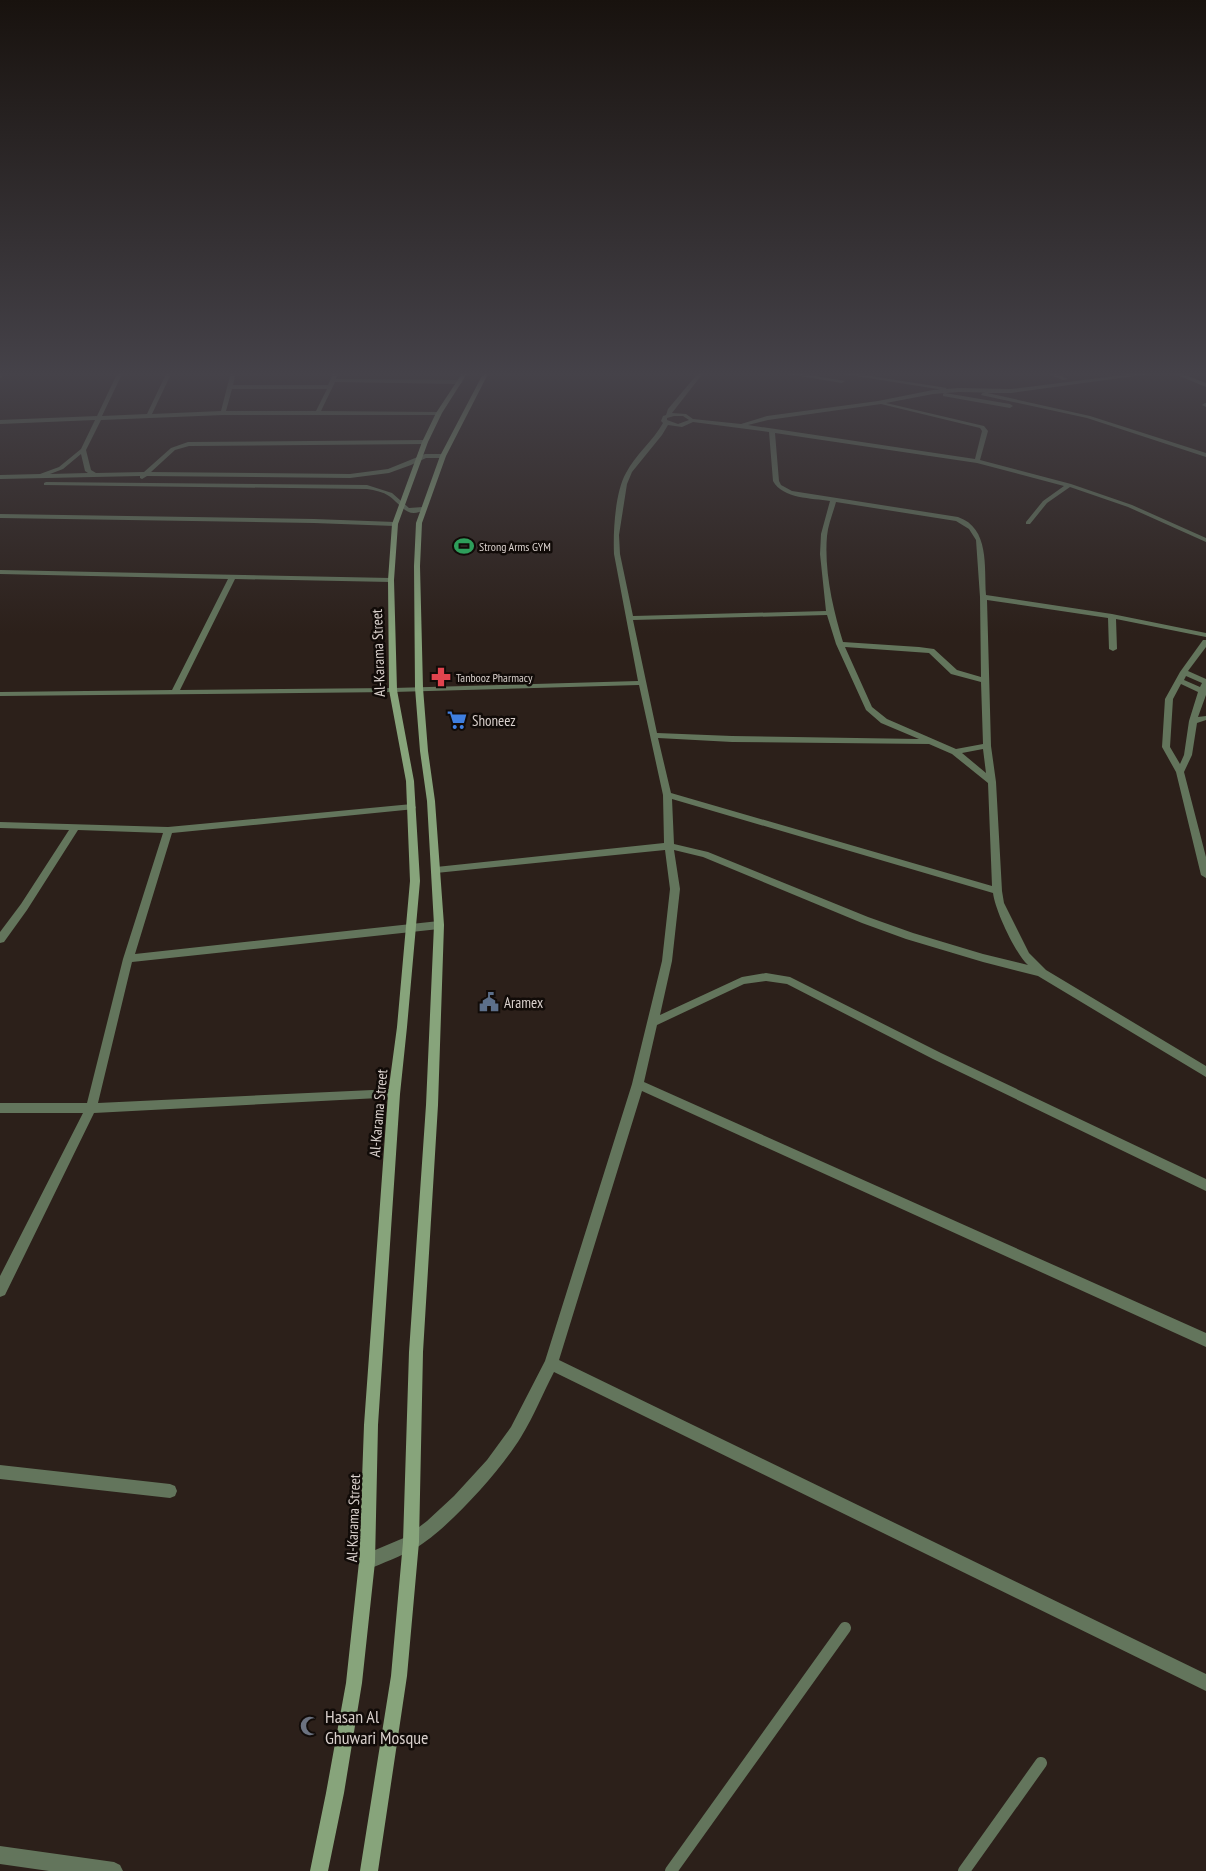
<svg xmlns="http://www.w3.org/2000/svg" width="1206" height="1871" viewBox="0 0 1206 1871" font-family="'PT Sans Narrow',sans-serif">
<rect width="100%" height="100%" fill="#2c201a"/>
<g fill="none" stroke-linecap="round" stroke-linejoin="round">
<path stroke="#63755c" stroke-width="12" d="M671,1871L845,1628
M964,1871L1041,1763"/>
<path fill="#63755c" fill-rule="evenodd" d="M0,372H5L0,379Z
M118,372H123L102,416L147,414L167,372H172L152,414L221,411L231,372H236L233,385H328L334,372H339L336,379L460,380L463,382L460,384L335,382L321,411L441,412V414L439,415H223L101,420L86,450L91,470L96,473L144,472L171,448L188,442L425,440L428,442L425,444L189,446L175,450L151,472L350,474L388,469L425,454H443L446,456L443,458H426L411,465L389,473L350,478L147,476L142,479L140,478V476L0,479V475L40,474L59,467L81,449L95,420L0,424V420L97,416ZM232,389H327L316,411H226ZM81,454L85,471L88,473L50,474L63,469Z
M699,372H704L672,413L686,414L693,419L741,424L767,416L878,401L933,390L959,388L1011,389L1147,372H1164L1011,393L959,392L933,394L886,403L984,426L988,431L980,460L1071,484L1132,505L1206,538V542L1128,507L1070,487L1047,503L1030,524H1026V522L1043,501L1064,486L977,463L775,433L779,481L781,485L792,491L958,517C990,528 984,567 986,595L1112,614L1206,633V637L1116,619L1117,649L1113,651L1109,649L1108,618L987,600L991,746L996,782L1002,891L1004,903L1029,953L1046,970L1206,1066V1077L1038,976L983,962L906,939L862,923L703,857L674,850L680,889L672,961L660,1015L742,977L766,973L790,977L941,1053L1206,1179V1191L933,1059L787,984L766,981L744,984L657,1025L644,1082L1206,1333V1347L642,1091L559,1360L1206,1674V1691L554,1372C543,1393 534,1416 521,1437C501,1470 449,1528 416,1548C401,1556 383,1563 367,1570L361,1568L359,1562L361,1556L406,1537L427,1521L454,1496L487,1460L511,1427L545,1361L632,1084L662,961L670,889L665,850L436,873L431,870L436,867L664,843L663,795L639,685L393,692L0,696V692L172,690L228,579L0,574V570L391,578L394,580L391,582L235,579L180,690L393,688L638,681L614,554C613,532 615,492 626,473C635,455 653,441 663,423L661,421L663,416L666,415L668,409ZM881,404L980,428L982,431L975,459L748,425L768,420ZM674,416H683L689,420L678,424L667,420V418ZM693,422L769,432L773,481C783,499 812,498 830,501L821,534L820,554L826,611L633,616L620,554L619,535L627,484L632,472L662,435L668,425L682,427ZM836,502L956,521L969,529L976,540L980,597L981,677L957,670L934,649L919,647L843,642C833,610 824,570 827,536C828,525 833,513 836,502ZM827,615L836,644L866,710L881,723L919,739L732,736L657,733L633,620ZM845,647L929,653L951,674L981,682L983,744L956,749L887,719L872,707ZM658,738L732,742L929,744L952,754L988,783L992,886L671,793ZM983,749L986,773L962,753ZM672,799L993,893C995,910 1015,953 1028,965L983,954L913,933L868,917L708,852L674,844Z
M776,372H791L845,381L842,383Z
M830,372H845L947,388L944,390Z
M1043,372H1051L1068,379L1063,380Z
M1170,372H1177L1206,383V387Z
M983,392L1090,416L1206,453V457L1087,418L981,395Z
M945,393L1010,404L1013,406L1010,408L943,396V394Z
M1205,403H1206V407L1202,405Z
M46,482L367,485L392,493L409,508L423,507L426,509C407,520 403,506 389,496C383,492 375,490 367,489L44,485V483Z
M0,514L314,519L395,522L398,524L395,526L314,523L0,518Z
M1203,640H1206V647L1188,671L1206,679V695L1198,717L1206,716V720L1197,723L1192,755L1184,772L1206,857V878L1201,875L1176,772L1162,747L1165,699L1180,672ZM1186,676L1202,683L1200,687L1184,680ZM1181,684L1198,692L1189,721L1184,755L1180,764L1170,747L1173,699Z
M412,804L416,807L415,809L172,833L135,954L439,921L444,925L439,929L132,962L98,1103L394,1089L398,1091L400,1094L398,1097L94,1113L5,1295L0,1297V1276L83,1113H0V1103H87L123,959L163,833L78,830L27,910L4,942L0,943V932L21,904L69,830L0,828V822L168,827Z
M0,1465L170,1484L175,1486L177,1491L175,1496L170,1498L0,1479Z
M0,1846L114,1862L120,1865L123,1871H49L0,1864Z"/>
<path fill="#87a47b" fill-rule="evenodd" d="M463,372H468L442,413L428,442L398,524L394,580L397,690L414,781L420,881L407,1027L400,1094L378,1425L375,1562L362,1683L344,1793L328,1871H310L326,1793L346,1683L359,1562L364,1425L388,1094L397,1027L410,881L406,781L389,690L388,580L392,524L422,442L436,413Z
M484,372H489L446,456L422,523L420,566L423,688L428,751L435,801L444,925L438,1105L423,1352L419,1542L407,1676L378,1871H360L391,1676L403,1542L409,1352L426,1105L434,925L427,801L420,751L415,688L414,566L416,523L440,456Z"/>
</g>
<linearGradient id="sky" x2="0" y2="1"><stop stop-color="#18120e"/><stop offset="0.59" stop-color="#454249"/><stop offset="1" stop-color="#454249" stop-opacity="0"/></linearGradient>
<rect width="1206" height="634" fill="url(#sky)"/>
<defs>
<symbol id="stadium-bare" viewBox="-9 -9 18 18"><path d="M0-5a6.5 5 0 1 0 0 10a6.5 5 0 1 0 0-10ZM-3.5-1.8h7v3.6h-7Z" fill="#2e9e5b" stroke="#110b08" stroke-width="2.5" paint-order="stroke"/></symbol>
<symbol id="pharmacy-bare" viewBox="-9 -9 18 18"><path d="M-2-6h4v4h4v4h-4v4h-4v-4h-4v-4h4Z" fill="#e0444e" stroke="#110b08" stroke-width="2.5" paint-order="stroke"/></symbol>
<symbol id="supermarket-bare" viewBox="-9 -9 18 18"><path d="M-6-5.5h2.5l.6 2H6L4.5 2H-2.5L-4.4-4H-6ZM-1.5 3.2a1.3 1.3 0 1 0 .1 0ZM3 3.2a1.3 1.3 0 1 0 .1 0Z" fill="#3f7fe0" stroke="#110b08" stroke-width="2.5" paint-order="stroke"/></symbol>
<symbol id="civic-bare" viewBox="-9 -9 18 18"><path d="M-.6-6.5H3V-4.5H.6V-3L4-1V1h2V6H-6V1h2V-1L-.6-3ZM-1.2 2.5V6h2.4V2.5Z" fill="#5c6f8a" stroke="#110b08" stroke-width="2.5" paint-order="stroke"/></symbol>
<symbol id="mosque-bare" viewBox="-9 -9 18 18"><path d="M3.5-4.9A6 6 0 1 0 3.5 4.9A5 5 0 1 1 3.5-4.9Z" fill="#6b7280" stroke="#110b08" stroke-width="2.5" paint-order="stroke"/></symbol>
</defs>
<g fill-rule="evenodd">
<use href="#stadium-bare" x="450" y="532" width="28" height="28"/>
<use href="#pharmacy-bare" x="427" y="663" width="28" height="28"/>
<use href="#supermarket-bare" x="443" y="706" width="28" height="28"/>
<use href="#civic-bare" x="475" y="988" width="28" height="28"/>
<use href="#mosque-bare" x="296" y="1712" width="28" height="28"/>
</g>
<g text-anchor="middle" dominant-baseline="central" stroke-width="5" stroke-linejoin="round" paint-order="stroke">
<g font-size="12" fill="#d9d0cc" stroke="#110b08" text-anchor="start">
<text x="479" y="546">Strong Arms GYM</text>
<text x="456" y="677">Tanbooz Pharmacy</text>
</g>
<g font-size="15" fill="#d9d0cc" stroke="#110b08">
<text transform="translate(378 653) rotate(-92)">Al-Karama Street</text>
<text transform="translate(378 1113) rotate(-85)">Al-Karama Street</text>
<text transform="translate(353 1518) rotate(-88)">Al-Karama Street</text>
</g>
<g font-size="15" fill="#d9d0cc" stroke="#110b08" text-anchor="start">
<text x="472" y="720">Shoneez</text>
<text x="504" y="1002">Aramex</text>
</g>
<g font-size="18" fill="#d9d0cc" stroke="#110b08" text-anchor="start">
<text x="325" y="1716">Hasan Al<tspan x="325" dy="21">Ghuwari Mosque</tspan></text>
</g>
</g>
</svg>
